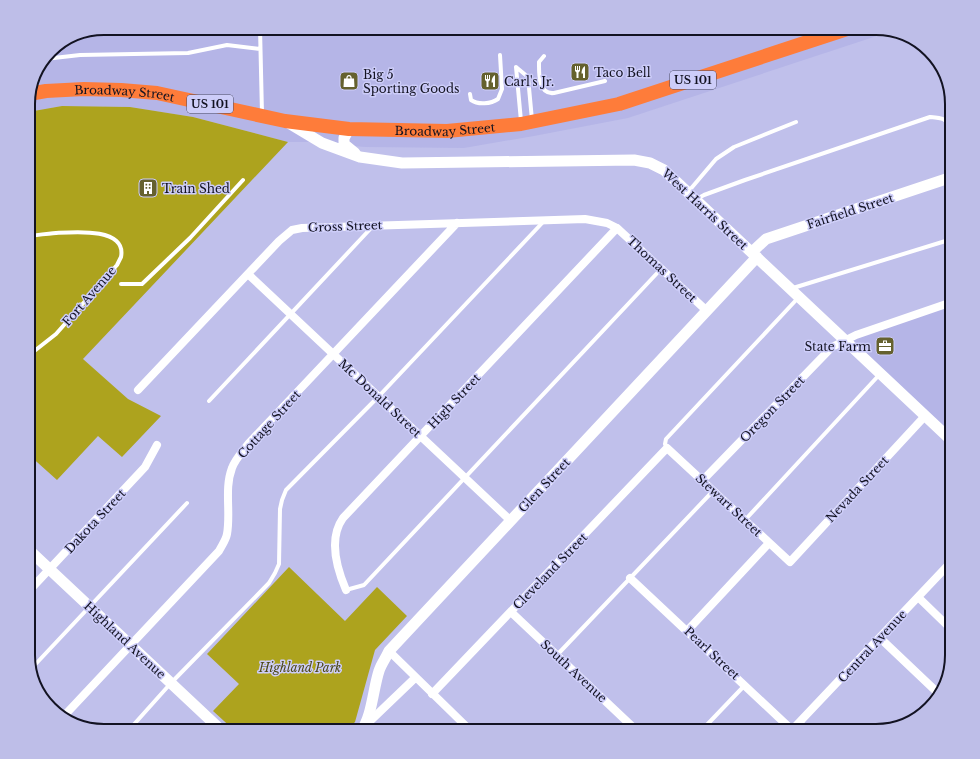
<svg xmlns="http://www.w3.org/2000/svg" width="980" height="759" viewBox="0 0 980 759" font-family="'Libre Baskerville',serif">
<rect width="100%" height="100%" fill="#c0c0eb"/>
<path fill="#b5b5e7" d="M104,28H526L531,33L573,28H876L889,32L628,118L534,136L464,148L365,147L308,142H288L193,117L130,107L62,106L28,112V99L36,70L54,47Z
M952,303V441L845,341Z"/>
<path fill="#ada31e" d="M62,106L130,107L193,117L288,142L83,359L128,399L161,416L122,457L98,436L57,480L28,454V112Z
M289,567L345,621L377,587L407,616L375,650L355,722L346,731H235L213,711L239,684L207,654Z"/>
<path fill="#968e2e" d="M526,28H572L531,33Z"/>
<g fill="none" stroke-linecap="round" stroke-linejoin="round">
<path stroke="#fff" stroke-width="4" d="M260,28L262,114
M544,56L539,62C539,73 538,95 554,93L605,81
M45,59L80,55L188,53L227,45L260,49
M516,67L528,77L532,120
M516,67L521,121
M470,94L471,100C478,105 491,104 498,99L502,89L500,55
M688,192L716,159L734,147L796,122
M697,199L704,195L745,180L930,117C943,118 945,118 952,129
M121,284H142L190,238L243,180
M793,288L952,239
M28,356L56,334L117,265C118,263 120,259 121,257C127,227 73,232 56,233C47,234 37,234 28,237
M209,401L373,226
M667,448L665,444L666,439L798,298
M745,520L880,374
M346,590L364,585L661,269
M557,655L713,491
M31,669L187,503
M128,731L171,683L269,583L275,573L279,564L280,509L282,500L286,490L379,396L544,221
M701,731L745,685"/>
<path stroke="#fff" stroke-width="8" d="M818,28L820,38
M249,275L511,521
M138,390L279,241L292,230L302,228L585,219L607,223L617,228L707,311
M702,481L832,347L856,335L952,302
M630,578L792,730
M346,590C337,569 328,539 343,518L617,228
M28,592L145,467L157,445
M918,597L952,630
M511,612L637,731
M687,631L769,543
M880,638L939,694
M389,651L471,731
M432,694L667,448L790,562L925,416
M63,717L219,551C222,545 226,540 227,534C231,512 224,489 232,468C235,459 243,451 249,443L457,223
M799,723L808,731
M367,724L415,678
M205,731L213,723
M791,731L952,561"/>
<path stroke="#fff" stroke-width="11" d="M287,122L322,143L360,157L402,163L634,160L650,163L664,170L952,441
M349,129L344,138V144L355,153
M752,252L766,239L952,177
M28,549L222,731
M361,731C372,717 373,689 379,671C381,664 386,658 389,651L757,257"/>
<path stroke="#fe7c3a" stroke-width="14" id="s1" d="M29,94L46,91L84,89L121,90L157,93L285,121L349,129L447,131L521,124L619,104L850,28"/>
</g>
<defs>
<symbol id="restaurant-square" viewBox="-11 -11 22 22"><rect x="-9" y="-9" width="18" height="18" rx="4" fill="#65612e" stroke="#cdcdf9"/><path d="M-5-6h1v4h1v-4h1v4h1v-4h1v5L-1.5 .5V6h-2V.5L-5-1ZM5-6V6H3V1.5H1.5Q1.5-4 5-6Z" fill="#fff"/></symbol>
<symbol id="shop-square" viewBox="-11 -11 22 22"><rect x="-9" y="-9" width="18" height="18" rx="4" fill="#65612e" stroke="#cdcdf9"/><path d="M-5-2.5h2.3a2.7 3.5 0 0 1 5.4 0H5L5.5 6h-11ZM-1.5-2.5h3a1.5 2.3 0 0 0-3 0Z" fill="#fff"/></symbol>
<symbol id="building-square" viewBox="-11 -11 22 22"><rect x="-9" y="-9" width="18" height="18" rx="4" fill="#65612e" stroke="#cdcdf9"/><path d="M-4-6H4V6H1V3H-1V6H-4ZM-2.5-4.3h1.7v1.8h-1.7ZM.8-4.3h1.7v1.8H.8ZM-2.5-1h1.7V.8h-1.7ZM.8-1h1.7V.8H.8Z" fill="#fff"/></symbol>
<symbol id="office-square" viewBox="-11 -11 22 22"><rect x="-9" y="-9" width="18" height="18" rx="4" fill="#65612e" stroke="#cdcdf9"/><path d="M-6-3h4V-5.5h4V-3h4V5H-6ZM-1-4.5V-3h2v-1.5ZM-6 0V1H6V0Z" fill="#fff"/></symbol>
</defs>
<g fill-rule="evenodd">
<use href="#restaurant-square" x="569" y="61" width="22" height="22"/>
<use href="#shop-square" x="338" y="70" width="22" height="22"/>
<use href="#restaurant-square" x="479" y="70" width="22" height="22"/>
<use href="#building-square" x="137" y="177" width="22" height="22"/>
<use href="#office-square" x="874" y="335" width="22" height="22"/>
</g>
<g text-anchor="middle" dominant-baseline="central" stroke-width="3" stroke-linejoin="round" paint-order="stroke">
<g fill="#cdcdf9" stroke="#4b4b62" stroke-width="1">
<rect x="670" y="71" width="46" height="18" rx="3"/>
<rect x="187" y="95" width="46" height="18" rx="3"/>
</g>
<g font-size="11" font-weight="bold" fill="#131322">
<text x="693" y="80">US 101</text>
<text x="210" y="104">US 101</text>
</g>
<g font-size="12" fill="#131322" stroke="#cdcdf9" text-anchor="start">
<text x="594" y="72">Taco Bell</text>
<text x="363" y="74">Big 5<tspan x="363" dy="14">Sporting Goods</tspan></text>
<text x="504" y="81">Carl's Jr.</text>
<text x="162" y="188">Train Shed</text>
<text x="871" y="346" text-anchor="end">State Farm</text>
</g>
<g font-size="12" fill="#131322" stroke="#cdcdf9">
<text stroke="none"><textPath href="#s1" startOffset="96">Broadway Street</textPath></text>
<text stroke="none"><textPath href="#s1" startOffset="420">Broadway Street</textPath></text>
<text transform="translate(705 209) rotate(43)">West Harris Street</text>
<text transform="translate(850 211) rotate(-18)">Fairfield Street</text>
<text transform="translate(345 226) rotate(-2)">Gross Street</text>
<text transform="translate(662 269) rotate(43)">Thomas Street</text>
<text transform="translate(89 296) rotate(-49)">Fort Avenue</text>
<text transform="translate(380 398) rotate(43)">Mc Donald Street</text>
<text transform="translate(454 401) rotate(-47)">High Street</text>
<text transform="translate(772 409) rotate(-46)">Oregon Street</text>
<text transform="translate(269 424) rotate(-48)">Cottage Street</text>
<text transform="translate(544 485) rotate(-47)">Glen Street</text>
<text transform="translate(857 489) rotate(-47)">Nevada Street</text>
<text transform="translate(729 505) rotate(43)">Stewart Street</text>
<text transform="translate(95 521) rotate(-47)">Dakota Street</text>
<text transform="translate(550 571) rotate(-46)">Cleveland Street</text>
<text transform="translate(125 640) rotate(43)">Highland Avenue</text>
<text transform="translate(872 646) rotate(-47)">Central Avenue</text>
<text transform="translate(712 653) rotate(43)">Pearl Street</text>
<text transform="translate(574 671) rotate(43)">South Avenue</text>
</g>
<g font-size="12" font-style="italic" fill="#4c4815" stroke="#cdcdf9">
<text x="300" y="667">Highland Park</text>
</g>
</g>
<path d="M0 0H980V759H0ZM104 35H876A69 69 0 0 1 945 104V655A69 69 0 0 1 876 724H104A69 69 0 0 1 35 655V104A69 69 0 0 1 104 35Z" fill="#bebee8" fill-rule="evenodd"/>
<path fill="none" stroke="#131322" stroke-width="2" d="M104 35H876A69 69 0 0 1 945 104V655A69 69 0 0 1 876 724H104A69 69 0 0 1 35 655V104A69 69 0 0 1 104 35Z"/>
</svg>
